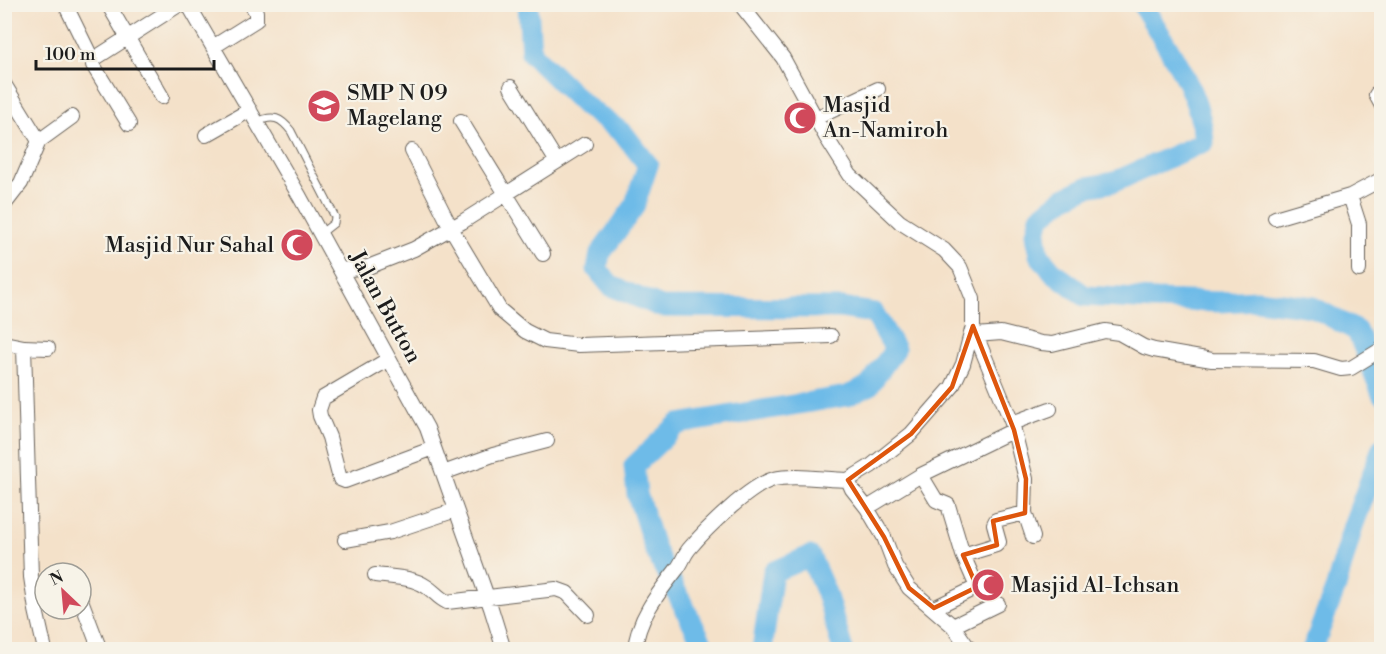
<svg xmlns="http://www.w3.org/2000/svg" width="1386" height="654" viewBox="0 0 1386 654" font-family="'Libre Bodoni',serif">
<rect width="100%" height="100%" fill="#f7f3e8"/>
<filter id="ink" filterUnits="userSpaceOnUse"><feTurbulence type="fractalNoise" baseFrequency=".0167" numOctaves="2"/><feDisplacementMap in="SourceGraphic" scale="12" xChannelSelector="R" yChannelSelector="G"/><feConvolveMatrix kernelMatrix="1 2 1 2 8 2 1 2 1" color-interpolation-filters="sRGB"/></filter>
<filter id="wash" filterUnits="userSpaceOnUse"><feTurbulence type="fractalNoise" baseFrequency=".008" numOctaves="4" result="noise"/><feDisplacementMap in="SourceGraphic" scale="24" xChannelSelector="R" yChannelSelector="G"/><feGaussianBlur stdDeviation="1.35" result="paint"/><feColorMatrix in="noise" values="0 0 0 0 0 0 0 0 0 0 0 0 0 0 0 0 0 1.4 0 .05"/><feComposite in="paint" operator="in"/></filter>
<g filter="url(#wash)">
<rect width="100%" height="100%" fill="#f4e1c9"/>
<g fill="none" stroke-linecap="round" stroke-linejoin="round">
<path stroke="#6ebbe8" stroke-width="21" d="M528,4L531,53L584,105L624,134L648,165L634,207L600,254L597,269L611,286L661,307L841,308L874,313L895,349L869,386L847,396L678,424L634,466L637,494L655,550L706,650
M1142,4C1167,47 1201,92 1204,142L1114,182L1087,187L1064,198L1040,217L1036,233L1039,255L1053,272L1085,296L1154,300L1220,302L1257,300L1313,307L1357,331L1382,394
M762,650L773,572L810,556L826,593L843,650
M1312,650L1336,587L1353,526L1382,448"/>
</g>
</g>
<g filter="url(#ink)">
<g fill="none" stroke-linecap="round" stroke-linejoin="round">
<defs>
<path id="lane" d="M257,122C273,114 281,118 291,131L335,217L334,223L320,234"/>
<path id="street" d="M65,4L93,61
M108,4L162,97
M188,4L300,197L427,428L491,608L504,650
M740,4L783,58L826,137L850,175L900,222L944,250L960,267L973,299V326L963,364L952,387L911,434L871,466L848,480
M213,47L256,20V12L251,4
M4,84L39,141
M511,87L557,162
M1382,87L1376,95L1382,106
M816,118L878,89
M461,121L543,254
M129,124L93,65L94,59L180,4
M206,135L250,110
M412,151L451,228L500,310L525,331L545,341L579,345L831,336
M1350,196L1359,224V270
M4,205L21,183L39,141L72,117
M1275,218L1350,196L1382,179
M341,270L368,267L414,249L462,222L585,144
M973,328L1012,423
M976,335L1001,333L1041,343L1052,344L1105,331L1119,333L1144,347L1154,350L1212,360L1314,361L1341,369L1351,368L1382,349
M4,343L24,347L48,348
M24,347L31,577L36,610L45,650
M389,359L323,398L319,410L320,416L329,437L340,479L345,481L434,448
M443,473L493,455L547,441
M921,475L936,500L948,505L963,555L977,587L934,608
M867,508L921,475L1014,430
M1025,513L1033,537
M345,540L390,532L456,510
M963,555L996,545L999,542L994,524L996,520L1025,513L1026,479L1012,423L1050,409
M375,575C392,577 413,577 427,587C435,592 438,598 447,602L556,589L567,593L588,615
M81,600L100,650
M953,626L998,604
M635,650C637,619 659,592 677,569C682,563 684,555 689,549C705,530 750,485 774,479C795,474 826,480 848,480L852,489L867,508L884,537L895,566L909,588L953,626L970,650"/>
</defs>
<use href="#lane" stroke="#686159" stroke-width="9"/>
<use href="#street" stroke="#686159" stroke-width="16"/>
<use href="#lane" stroke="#fff" stroke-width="7"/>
<use href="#street" stroke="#fff" stroke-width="14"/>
</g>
</g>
<path fill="none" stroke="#de560d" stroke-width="4.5" stroke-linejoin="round" d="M973,326L1014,430L1026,479L1025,513L993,521L997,545L963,555L977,587L934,608L909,588L884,537L848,480L911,434L952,387Z"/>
<defs>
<symbol id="school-disc" viewBox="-11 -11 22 22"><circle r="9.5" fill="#d1495b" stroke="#f7f3e8"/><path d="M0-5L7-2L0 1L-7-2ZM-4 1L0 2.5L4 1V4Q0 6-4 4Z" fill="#fff"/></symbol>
<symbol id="mosque-disc" viewBox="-11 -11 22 22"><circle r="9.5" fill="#d1495b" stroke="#f7f3e8"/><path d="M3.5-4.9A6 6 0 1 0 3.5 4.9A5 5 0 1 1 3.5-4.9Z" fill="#fff"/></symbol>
</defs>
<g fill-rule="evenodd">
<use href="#school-disc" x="305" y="87" width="38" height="38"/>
<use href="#mosque-disc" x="781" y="99" width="38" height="38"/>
<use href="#mosque-disc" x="278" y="226" width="38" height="38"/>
<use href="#mosque-disc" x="969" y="566" width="38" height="38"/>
</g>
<g text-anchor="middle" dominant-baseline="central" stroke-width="4.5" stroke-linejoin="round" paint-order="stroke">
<g font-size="22" fill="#1c1c1c" stroke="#f7f3e8" text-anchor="start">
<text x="347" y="93">SMP N 09<tspan x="347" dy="25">Magelang</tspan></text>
<text x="823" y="105">Masjid<tspan x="823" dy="25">An-Namiroh</tspan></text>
<text x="274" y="245" text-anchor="end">Masjid Nur Sahal</text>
<text x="1011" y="585">Masjid Al-Ichsan</text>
</g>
<g font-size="22" fill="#1c1c1c" stroke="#f7f3e8">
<text transform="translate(385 307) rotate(61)">Jalan Button</text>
</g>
</g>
<rect width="1386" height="654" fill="none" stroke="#f7f3e8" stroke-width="24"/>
<g transform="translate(63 591) rotate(334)"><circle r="28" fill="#f7f3e8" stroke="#9f9d96" stroke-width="1.5"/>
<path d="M0-4.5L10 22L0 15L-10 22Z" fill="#d1495b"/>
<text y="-9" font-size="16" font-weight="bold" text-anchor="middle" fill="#1c1c1c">N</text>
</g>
<path d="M36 60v9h178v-9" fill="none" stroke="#1c1c1c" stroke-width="3"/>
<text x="45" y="60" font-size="18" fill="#1c1c1c" stroke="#f7f3e8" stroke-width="4.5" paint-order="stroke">100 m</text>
</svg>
